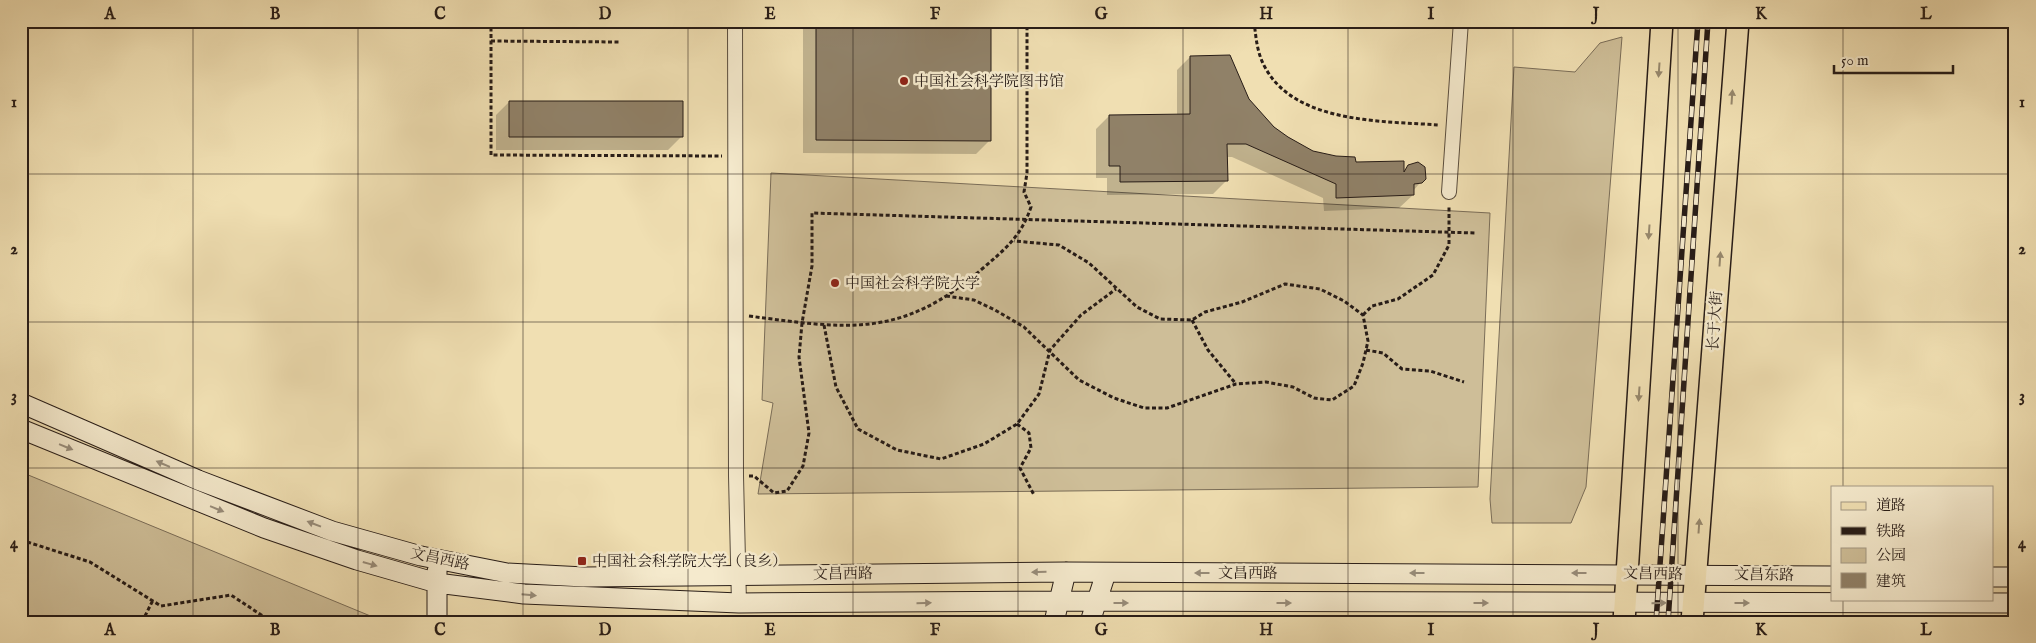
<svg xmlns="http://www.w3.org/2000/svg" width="2036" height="643" viewBox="0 0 2036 643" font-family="'IM FELL English','Noto Serif SC',serif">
<rect width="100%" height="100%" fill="#f0dfb2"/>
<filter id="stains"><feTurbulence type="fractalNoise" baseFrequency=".004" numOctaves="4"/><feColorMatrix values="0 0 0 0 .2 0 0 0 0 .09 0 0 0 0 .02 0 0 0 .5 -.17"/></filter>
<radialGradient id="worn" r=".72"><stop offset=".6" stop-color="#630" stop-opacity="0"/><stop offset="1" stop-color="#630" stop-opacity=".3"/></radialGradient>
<path fill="#cebe98" stroke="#7a6d58" d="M1622,37L1586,487L1571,523H1492L1490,499L1514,67L1575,72L1600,43Z
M771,173L1490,213L1478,487L758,494L773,403L762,400Z
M21,472L385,622H21Z"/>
<path fill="#0003" d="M803,21H990V140L976,154L803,153Z
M1190,57L1248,100L1273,128L1313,152L1402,172L1409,166L1424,168L1426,176L1413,191V195L1399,208L1324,211L1323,198L1232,157H1226V181L1213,194L1107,195V178H1096V129L1109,116L1177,115V70Z
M509,102L682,136L668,150H496V115Z"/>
<path fill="#908168" stroke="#271c17" d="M816,21H991V141L816,140Z
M1230,55L1249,99L1274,127L1288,137L1313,151L1336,156L1355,157L1356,162L1404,161V172L1408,165L1418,162L1425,167L1426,179L1422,183L1414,184V195L1336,198V184L1246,144H1227L1228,181L1120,182V166H1109V115L1190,114V56Z
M509,101H683V137H509Z"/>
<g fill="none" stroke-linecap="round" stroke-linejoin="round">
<defs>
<path id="street" d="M735,21L736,476L739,603
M1449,192L1461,21"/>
<path id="secondary" d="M21,403L198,480L332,531L421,556L507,573L584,577L1066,572L1832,576
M21,429L264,528L357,560L437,583L524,594L739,603L1059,601L2015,603
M1992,577H2015
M437,622V571
M1054,622L1066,572
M1090,622L1106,573"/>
<path id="primary" d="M1624,622L1662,21
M1692,622L1738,21"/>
</defs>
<use href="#street" stroke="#594d3e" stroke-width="16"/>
<use href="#secondary" stroke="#271c17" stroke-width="21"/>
<use href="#primary" stroke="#271c17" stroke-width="24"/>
<path stroke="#271c17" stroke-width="3" stroke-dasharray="4 2.5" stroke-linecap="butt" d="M491,21V155L722,156
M1254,21C1256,38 1257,54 1266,69C1297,124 1385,121 1439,125
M1268,21H1323
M491,41L621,42
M946,296L974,300L995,310L1024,327L1079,380L1114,398L1144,408H1167L1236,384L1266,382L1293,387L1314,398L1332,400L1354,386L1363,363L1368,341L1363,315L1344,301L1320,289L1285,284L1242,302L1205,312L1192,320L1160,319L1137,307L1089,263L1059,245L1014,241
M1363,315L1372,306L1398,299L1433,275L1449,245V205
M749,316C848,329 901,339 982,269C1004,250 1021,237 1031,207L1024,192L1027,173V21
M1192,320L1208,350L1236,384
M824,325L836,387L858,429L897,450L941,459L984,444L1017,424L1039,394L1050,350L1081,315L1116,289
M1366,350L1383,353L1402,369L1430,371L1464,382
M1017,424L1029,433L1031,448L1020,468L1034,495
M749,476H754L774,493L787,491L803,466L809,433L799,357L802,323L812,266V213L1475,233
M21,540L90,562L161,606L231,595L272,622
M142,622L153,600"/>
<use href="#street" stroke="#f5eacd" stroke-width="14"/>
<use href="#secondary" stroke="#f5eacd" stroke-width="19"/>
<use href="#primary" stroke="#f0dfb2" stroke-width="21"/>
<defs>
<path id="rail" d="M1656,622L1698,21
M1668,622L1708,21"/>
</defs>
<use href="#rail" stroke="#271c17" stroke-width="5.5"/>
<use href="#rail" stroke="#f5eacd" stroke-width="4" stroke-dasharray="11" stroke-linecap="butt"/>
</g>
<defs><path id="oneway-solid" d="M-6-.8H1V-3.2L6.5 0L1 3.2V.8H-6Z" transform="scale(1.25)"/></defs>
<g fill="#96876c">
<use href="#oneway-solid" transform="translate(1659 70) rotate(94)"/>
<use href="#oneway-solid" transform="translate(1732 97) rotate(-86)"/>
<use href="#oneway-solid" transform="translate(1649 232) rotate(94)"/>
<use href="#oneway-solid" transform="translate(1720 259) rotate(-86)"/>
<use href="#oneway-solid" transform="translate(1639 394) rotate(94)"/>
<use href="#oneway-solid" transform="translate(1699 526) rotate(-86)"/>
</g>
<g fill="#988d7b">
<use href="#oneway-solid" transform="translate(66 447) rotate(22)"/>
<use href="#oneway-solid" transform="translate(163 464) rotate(-157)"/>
<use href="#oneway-solid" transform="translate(217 509) rotate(22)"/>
<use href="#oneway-solid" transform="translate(314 524) rotate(-159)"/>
<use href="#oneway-solid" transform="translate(370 564) rotate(16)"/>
<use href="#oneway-solid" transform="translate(1039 572) rotate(179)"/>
<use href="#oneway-solid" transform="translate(1202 573) rotate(180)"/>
<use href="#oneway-solid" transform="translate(1417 573) rotate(180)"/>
<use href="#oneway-solid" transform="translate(1579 573) rotate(180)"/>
<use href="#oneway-solid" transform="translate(529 595) rotate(5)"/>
<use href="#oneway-solid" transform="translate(924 603) rotate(-1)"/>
<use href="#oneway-solid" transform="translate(1121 603)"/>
<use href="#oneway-solid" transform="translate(1284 603)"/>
<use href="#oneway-solid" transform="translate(1481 603)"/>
<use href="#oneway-solid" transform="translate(1659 603) rotate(-1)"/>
<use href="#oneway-solid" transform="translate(1742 603)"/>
</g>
<path fill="none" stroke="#271c17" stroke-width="1" stroke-opacity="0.55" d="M193,21V622M358,21V622M523,21V622M688,21V622M853,21V622M1018,21V622M1183,21V622M1348,21V622M1513,21V622M1678,21V622M1843,21V487M21,174H2015M21,322H2015M21,468H2015M1843,599V622"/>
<g fill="#8f2418" stroke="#f5eacd" stroke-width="2">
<circle cx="904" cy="81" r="5"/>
<circle cx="835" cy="283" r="5"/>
<rect x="577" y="556" width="10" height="10" rx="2.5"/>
</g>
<g text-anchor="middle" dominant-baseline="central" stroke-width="5" stroke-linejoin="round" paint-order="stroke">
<g font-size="15" fill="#271c17" stroke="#f5eacd" text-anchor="start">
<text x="914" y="81">中国社会科学院图书馆</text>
<text x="845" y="283">中国社会科学院大学</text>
<text x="592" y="561">中国社会科学院大学（良乡）</text>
</g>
<g font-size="15" fill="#271c17" stroke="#f5eacd">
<text transform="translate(1715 321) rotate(-86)">长于大街</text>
<text transform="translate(440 559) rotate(12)">文昌西路</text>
<text x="1248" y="573">文昌西路</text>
<text transform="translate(843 574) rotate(-1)">文昌西路</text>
<text transform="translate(1653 574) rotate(1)">文昌西路</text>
<text transform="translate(1764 575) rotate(1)">文昌东路</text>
</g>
</g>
<rect width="2036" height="643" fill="none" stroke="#f0dfb2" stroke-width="55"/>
<rect x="1831" y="486" width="162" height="115" fill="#f5eacd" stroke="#a39884"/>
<rect x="1841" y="502" width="25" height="8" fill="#f0dfb2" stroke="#a39884"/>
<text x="1876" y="510" font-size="15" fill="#271c17">道路</text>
<rect x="1841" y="527" width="25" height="8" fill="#271c17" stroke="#a39884"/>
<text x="1876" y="536" font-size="15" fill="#271c17">铁路</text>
<rect x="1841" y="548" width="25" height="15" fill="#cebe98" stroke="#a39884"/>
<text x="1876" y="560" font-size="15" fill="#271c17">公园</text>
<rect x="1841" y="573" width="25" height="15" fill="#908168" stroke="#a39884"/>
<text x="1876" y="586" font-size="15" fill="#271c17">建筑</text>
<path d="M1834 65v8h119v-8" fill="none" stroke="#271c17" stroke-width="2.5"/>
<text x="1841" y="65" font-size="15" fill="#271c17" stroke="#f5eacd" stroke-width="4" paint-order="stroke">50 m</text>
<rect x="28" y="28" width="1980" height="588" fill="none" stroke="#271c17" stroke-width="2"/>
<g font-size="16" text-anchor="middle" font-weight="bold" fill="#271c17">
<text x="110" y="19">A</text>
<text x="275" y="19">B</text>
<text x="440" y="19">C</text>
<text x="605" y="19">D</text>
<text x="770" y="19">E</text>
<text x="935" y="19">F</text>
<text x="1101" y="19">G</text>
<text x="1266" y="19">H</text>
<text x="1431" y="19">I</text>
<text x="1596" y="19">J</text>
<text x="1761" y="19">K</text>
<text x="1926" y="19">L</text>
<text x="14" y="107">1</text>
<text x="2022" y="107">1</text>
<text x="14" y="254">2</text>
<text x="2022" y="254">2</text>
<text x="14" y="401">3</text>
<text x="2022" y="401">3</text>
<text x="14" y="548">4</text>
<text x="2022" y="548">4</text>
<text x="110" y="635">A</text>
<text x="275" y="635">B</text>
<text x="440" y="635">C</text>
<text x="605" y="635">D</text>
<text x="770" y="635">E</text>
<text x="935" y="635">F</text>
<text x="1101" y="635">G</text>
<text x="1266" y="635">H</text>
<text x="1431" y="635">I</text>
<text x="1596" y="635">J</text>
<text x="1761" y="635">K</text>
<text x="1926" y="635">L</text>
</g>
<rect width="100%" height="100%" filter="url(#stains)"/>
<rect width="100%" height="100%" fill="url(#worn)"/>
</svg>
